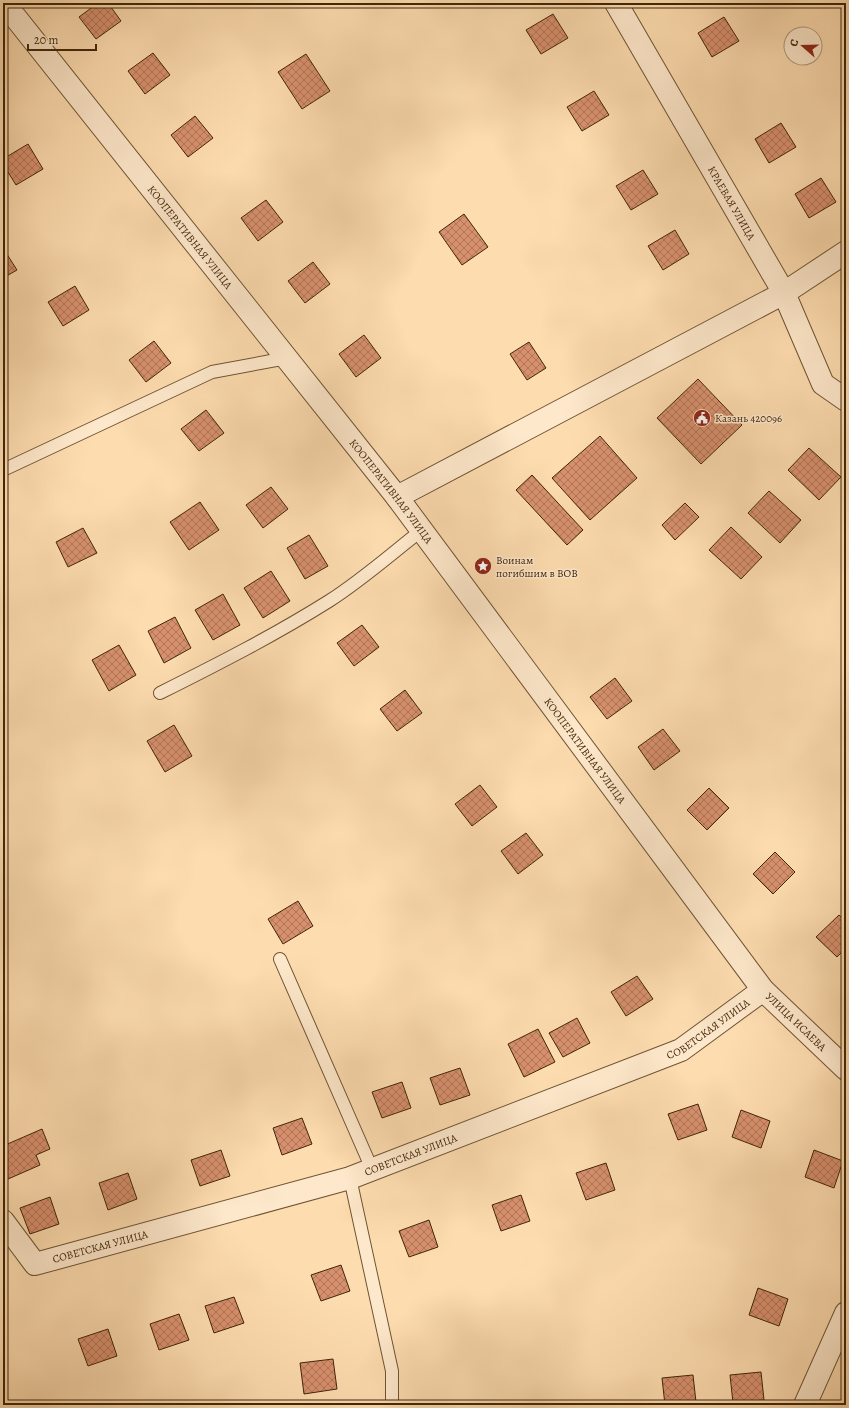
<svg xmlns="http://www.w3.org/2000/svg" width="849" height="1408" viewBox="0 0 849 1408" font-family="Alegreya,serif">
<defs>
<pattern id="building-cross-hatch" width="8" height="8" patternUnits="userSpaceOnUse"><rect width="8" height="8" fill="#d7906d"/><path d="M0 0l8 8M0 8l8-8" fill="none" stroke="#b07558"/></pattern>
</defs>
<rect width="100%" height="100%" fill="#fddcaf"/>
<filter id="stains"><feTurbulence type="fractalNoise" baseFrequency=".005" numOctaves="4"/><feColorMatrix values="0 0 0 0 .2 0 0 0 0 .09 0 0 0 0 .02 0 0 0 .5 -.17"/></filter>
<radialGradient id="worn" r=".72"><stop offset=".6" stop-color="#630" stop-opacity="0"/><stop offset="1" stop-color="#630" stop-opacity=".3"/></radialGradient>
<path fill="url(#building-cross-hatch)" stroke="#40260a" d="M98,3H108L121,21L96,39L79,17Z
M553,14L568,38L541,54L526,30Z
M724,17L739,41L712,57L698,33Z
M153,53L170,75L145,94L128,71Z
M306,54L330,91L302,109L278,72Z
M594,91L609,115L582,131L567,107Z
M195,116L213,138L188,157L171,135Z
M781,123L796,147L769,163L755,139Z
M28,144L43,169L16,185L3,164V159Z
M643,170L658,194L631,210L616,186Z
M821,178L836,202L809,218L795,194Z
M266,200L283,222L258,241L241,218Z
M464,214L488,247L462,265L439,232Z
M675,230L689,254L663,270L648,246Z
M3,248L17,270L3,278Z
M313,262L330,284L305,303L288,281Z
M75,286L89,310L63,326L48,302Z
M364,335L381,358L356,377L339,354Z
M154,341L171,363L146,382L129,360Z
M529,342L546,368L527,380L510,354Z
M698,379L742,425L701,464L657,418Z
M206,410L224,433L199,451L181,429Z
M600,436L637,478L590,520L552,478Z
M809,448L841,477L819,500L788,470Z
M532,475L583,530L567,545L516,490Z
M271,487L288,509L263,528L246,505Z
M769,491L801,520L780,543L748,513Z
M200,502L219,530L189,550L170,522Z
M685,503L699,517L675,540L662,525Z
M731,527L762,557L741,579L709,550Z
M83,528L97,553L68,567L56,542Z
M309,535L328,566L305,579L287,548Z
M271,571L290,601L263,618L244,588Z
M223,594L240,625L213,640L195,610Z
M175,617L191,648L164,663L148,631Z
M362,625L379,647L354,666L337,643Z
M119,645L136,675L109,691L92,660Z
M615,678L632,701L607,719L590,697Z
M405,690L422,713L397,731L380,709Z
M174,725L192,756L165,772L147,741Z
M663,729L680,751L654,770L638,747Z
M480,785L497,807L472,826L455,804Z
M709,788L729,808L707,830L687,810Z
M526,833L543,855L518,874L501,851Z
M775,852L795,872L773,894L753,874Z
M298,901L313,926L283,944L268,919Z
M839,915L846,922V948L837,957L816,937Z
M637,976L653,999L626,1016L611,992Z
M577,1018L590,1043L563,1057L549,1033Z
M538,1029L555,1062L524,1077L508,1044Z
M460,1068L470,1095L440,1105L430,1078Z
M402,1082L411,1108L382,1118L372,1092Z
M698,1104L707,1130L678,1140L668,1114Z
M741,1110L770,1121L761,1148L732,1137Z
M302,1118L312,1144L282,1155L273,1128Z
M42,1129L50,1149L36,1155L40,1165L8,1179L3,1166V1146Z
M221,1150L230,1176L200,1186L191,1160Z
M814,1150L843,1161L834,1188L805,1177Z
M606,1163L615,1190L586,1200L576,1173Z
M128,1173L137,1199L108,1210L99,1183Z
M521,1195L530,1221L501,1231L492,1205Z
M50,1197L59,1224L30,1234L20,1208Z
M429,1220L438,1247L409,1257L399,1231Z
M341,1265L350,1291L321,1301L311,1275Z
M758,1288L788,1299L779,1326L749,1315Z
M234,1297L244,1323L214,1333L205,1306Z
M179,1314L189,1340L159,1350L150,1324Z
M108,1329L117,1356L88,1366L78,1339Z
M333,1359L337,1389L304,1394L300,1363Z
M761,1372L764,1400L733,1403L730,1375Z
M693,1375L696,1402L665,1405L662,1378Z"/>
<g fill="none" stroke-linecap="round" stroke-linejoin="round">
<defs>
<path id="service" d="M3,470L212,372L287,358
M160,693C218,664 275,635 329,601C362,580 391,554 422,530
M280,959L372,1169
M350,1178L392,1371V1405"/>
<g id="minor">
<path id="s1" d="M4,3L397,497L763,990L846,1069"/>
<path id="s2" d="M616,3L784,293L823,384L846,400"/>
<path d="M397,497L784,293L846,252"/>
<path id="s3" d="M3,1221L35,1264L350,1178L681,1050L763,990"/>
<path d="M805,1405L846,1313"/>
</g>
</defs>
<use href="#service" stroke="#6f5433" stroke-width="14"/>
<use href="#minor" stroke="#6f5433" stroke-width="24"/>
<use href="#service" stroke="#fee8cb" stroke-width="12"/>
<use href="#minor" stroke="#fee8cb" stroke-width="22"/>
</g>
<defs>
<symbol id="civic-disc" viewBox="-11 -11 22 22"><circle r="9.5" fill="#8f2418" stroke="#fee8cb"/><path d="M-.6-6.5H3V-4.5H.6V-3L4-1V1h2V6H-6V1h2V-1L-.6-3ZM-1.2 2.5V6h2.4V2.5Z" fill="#fff"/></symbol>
<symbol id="sight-disc" viewBox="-11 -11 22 22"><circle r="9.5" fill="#8f2418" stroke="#fee8cb"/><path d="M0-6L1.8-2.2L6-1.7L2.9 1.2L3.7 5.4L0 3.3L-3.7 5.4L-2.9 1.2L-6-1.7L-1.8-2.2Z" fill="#fff"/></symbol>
</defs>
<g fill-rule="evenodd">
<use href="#civic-disc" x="692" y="408" width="20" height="20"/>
<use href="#sight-disc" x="473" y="556" width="20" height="20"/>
</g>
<g text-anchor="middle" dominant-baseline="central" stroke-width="3" stroke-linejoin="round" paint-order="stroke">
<g font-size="11" fill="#40260a" stroke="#fee8cb">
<text stroke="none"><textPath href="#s2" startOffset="231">КРАЕВАЯ УЛИЦА</textPath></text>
<text stroke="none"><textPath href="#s1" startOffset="299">КООПЕРАТИВНАЯ УЛИЦА</textPath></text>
<text stroke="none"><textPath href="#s1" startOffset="623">КООПЕРАТИВНАЯ УЛИЦА</textPath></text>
<text stroke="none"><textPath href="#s1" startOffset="947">КООПЕРАТИВНАЯ УЛИЦА</textPath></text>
<text stroke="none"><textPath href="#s1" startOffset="1291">УЛИЦА ИСАЕВА</textPath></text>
<text stroke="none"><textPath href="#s3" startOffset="769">СОВЕТСКАЯ УЛИЦА</textPath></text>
<text stroke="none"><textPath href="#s3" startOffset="445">СОВЕТСКАЯ УЛИЦА</textPath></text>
<text stroke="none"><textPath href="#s3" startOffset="121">СОВЕТСКАЯ УЛИЦА</textPath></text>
</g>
<g font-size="11" fill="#40260a" stroke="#fee8cb" text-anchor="start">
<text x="715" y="418">Казань 420096</text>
<text x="496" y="560">Воинам<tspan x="496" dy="13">погибшим в ВОВ</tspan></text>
</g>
</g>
<rect width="849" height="1408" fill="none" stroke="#fddcaf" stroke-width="16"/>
<rect x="4" y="4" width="841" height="1400" fill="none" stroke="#40260a" stroke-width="2"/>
<rect x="8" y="8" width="833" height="1392" fill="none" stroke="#40260a"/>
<g transform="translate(803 46) rotate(290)"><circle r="19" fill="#fee8cb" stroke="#b29a7e"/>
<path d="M0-3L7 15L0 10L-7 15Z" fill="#8f2418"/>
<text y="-6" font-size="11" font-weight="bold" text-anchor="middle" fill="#40260a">С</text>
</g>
<path d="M28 44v6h68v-6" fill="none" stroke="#40260a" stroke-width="2"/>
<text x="34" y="44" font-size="12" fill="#40260a" stroke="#fee8cb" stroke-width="3" paint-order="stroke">20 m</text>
<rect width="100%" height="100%" filter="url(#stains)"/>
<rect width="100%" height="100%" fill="url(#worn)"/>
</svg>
